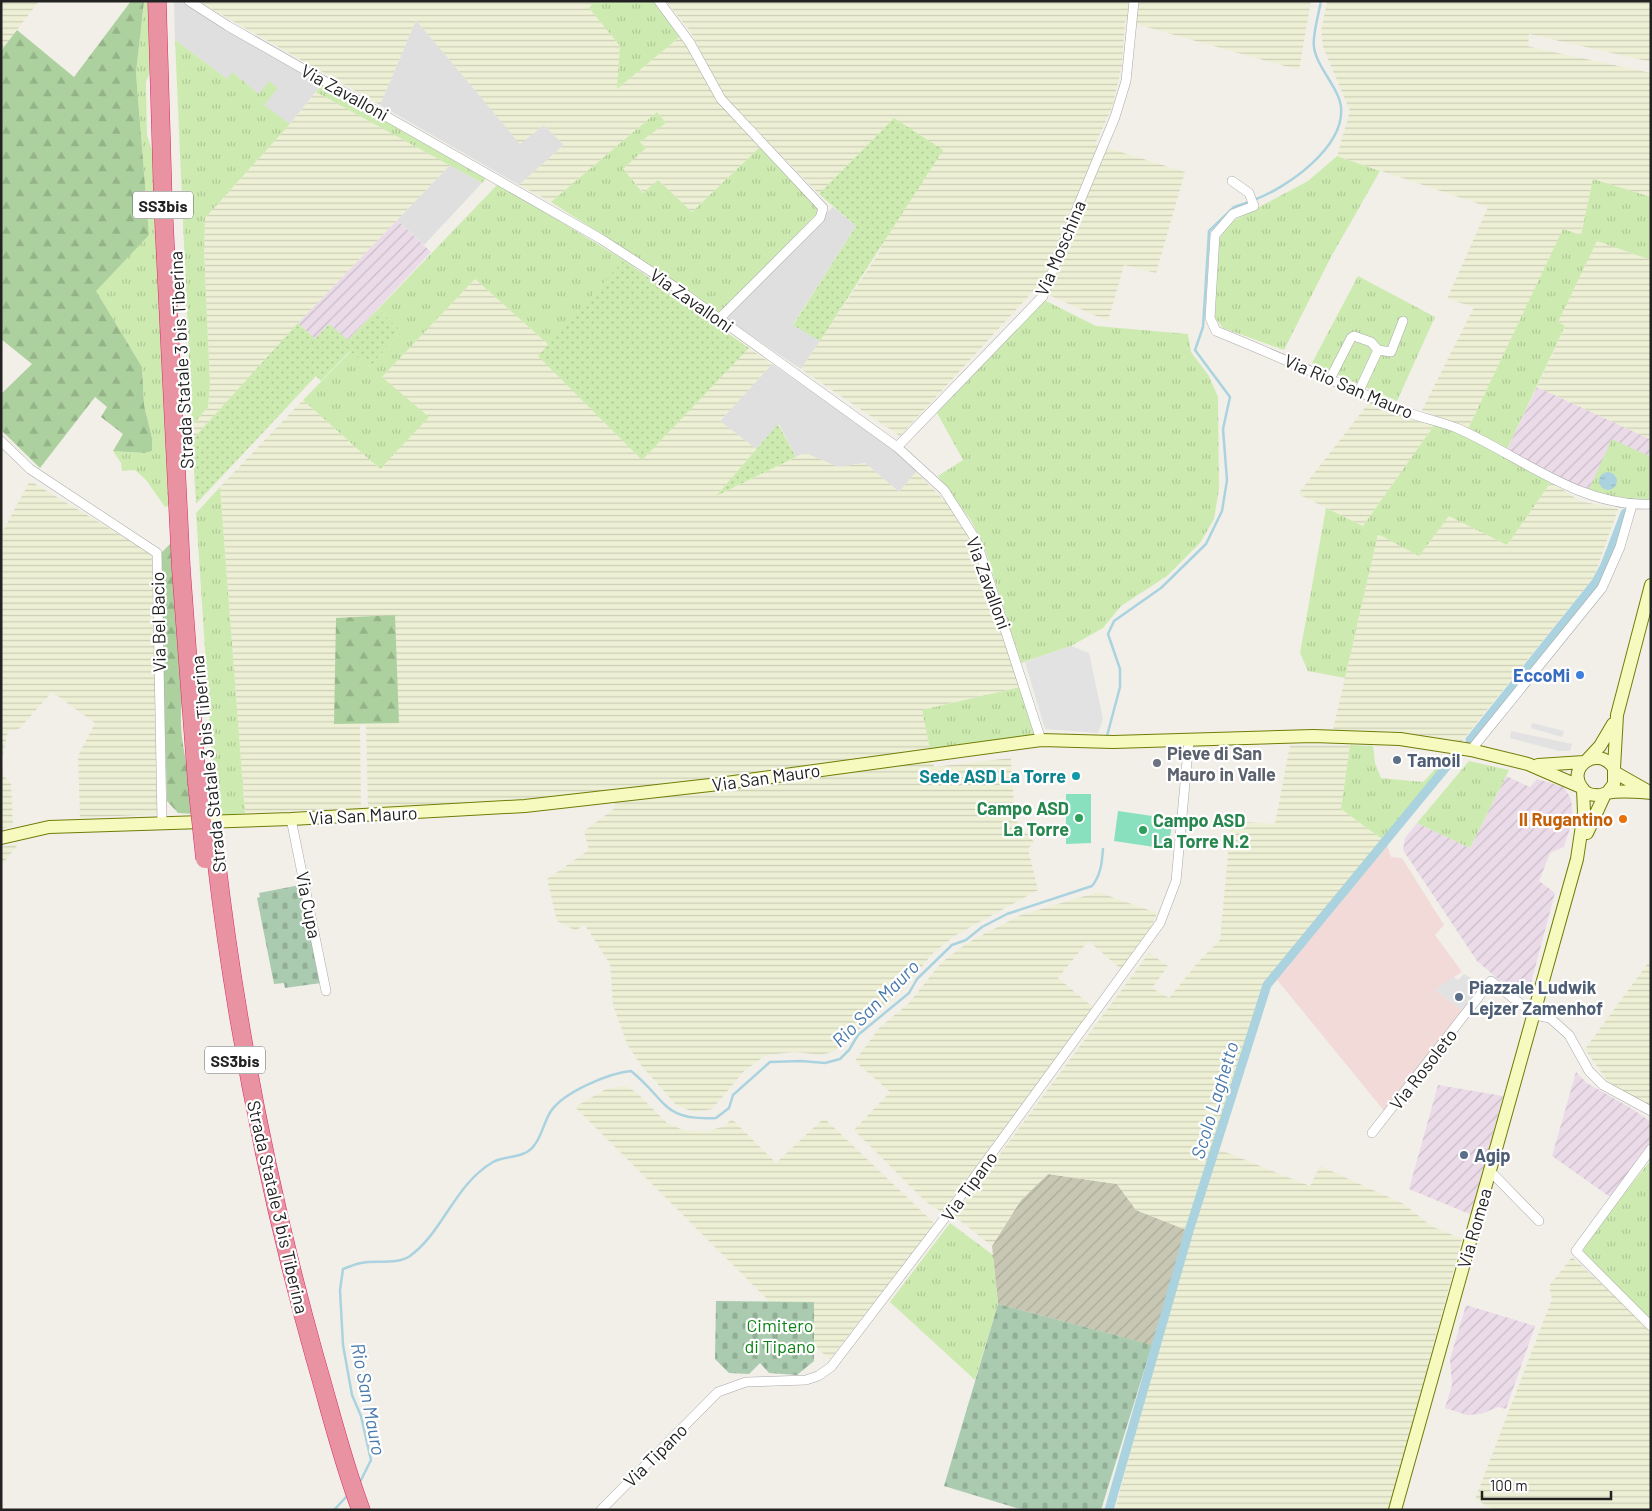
<svg xmlns="http://www.w3.org/2000/svg" width="1652" height="1511" viewBox="0 0 1652 1511" font-family="Barlow,sans-serif">
<defs>
<pattern id="industrial-furrows" width="10" height="10" patternUnits="userSpaceOnUse" patternTransform="scale(1.25)"><rect width="10" height="10" fill="#ebdbe8"/><path d="M-1 1l2-2M0 10L10 0M9 11l2-2" fill="none" stroke="#c9bcc7"/></pattern>
<pattern id="construction-furrows" width="10" height="10" patternUnits="userSpaceOnUse" patternTransform="scale(1.25)"><rect width="10" height="10" fill="#c7c7b4"/><path d="M-1 1l2-2M0 10L10 0M9 11l2-2" fill="none" stroke="#abab9a"/></pattern>
<pattern id="farmland-rules" width="6" height="5" patternUnits="userSpaceOnUse" patternTransform="scale(1.25)"><rect width="6" height="5" fill="#eef0d5"/><path d="M0 2.5h6" fill="none" stroke="#ccceb7"/></pattern>
<pattern id="grass-tufts" width="24" height="20" patternUnits="userSpaceOnUse" patternTransform="scale(1.25)"><rect width="24" height="20" fill="#cdebb0"/><path d="M3 7l-1-3M5 7V3M7 7l1-3M15 17l-1-3M17 17v-4M19 17l1-3" fill="none" stroke="#b0c997"/></pattern>
<pattern id="forest-firs" width="22" height="20" patternUnits="userSpaceOnUse" patternTransform="scale(1.25)"><rect width="22" height="20" fill="#add19e"/><path d="M5 1l3.5 6h-7zM16 11l3.5 6h-7z" fill="#95b388"/></pattern>
<pattern id="cemetery-stones" width="16" height="16" patternUnits="userSpaceOnUse" patternTransform="scale(1.25)"><rect width="16" height="16" fill="#aacbaf"/><path d="M2 7V4a2 2 0 0 1 4 0v3zM10 15v-3a2 2 0 0 1 4 0v3z" fill="#92ae96"/></pattern>
<pattern id="garden-dots" width="8" height="8" patternUnits="userSpaceOnUse" patternTransform="scale(1.25)"><rect width="8" height="8" fill="#cdebb0"/><path d="M2 2h.1M6 6h.1" fill="none" stroke="#b0c997" stroke-width="1.8" stroke-linecap="round"/></pattern>
<pattern id="water-ripples" width="26" height="14" patternUnits="userSpaceOnUse" patternTransform="scale(1.25)"><rect width="26" height="14" fill="#aad3df"/><path d="M2 4q2-2 4 0t4 0M15 11q2-2 4 0t4 0" fill="none" stroke="#92b5bf"/></pattern>
</defs>
<rect width="100%" height="100%" fill="#f2efe9"/>
<path fill="#e0dfdf" d="M174,1H185L322,84L290,124L263,105L270,81L259,94L233,73L227,79L175,40Z
M416,20L520,143L544,125L564,145L519,185L380,105Z
M450,165L482,183L424,245L397,220Z
M833,207L856,226L793,324L820,341L801,369L723,317Z
M772,364L891,447L918,469L916,472L899,492L865,463L838,467L805,453L796,457L779,424L756,449L720,421Z"/>
<path fill="#f2dad9" d="M1386,842L1391,857L1402,858L1444,925L1435,935L1462,972L1435,990L1463,1011L1385,1112L1274,976Z"/>
<path fill="url(#industrial-furrows)" d="M397,220L431,252L348,340L315,339L298,323Z
M1537,387L1650,439V456L1588,491L1507,449Z
M1506,776L1530,787L1537,779L1564,787L1571,799L1573,819L1564,847L1550,853L1539,881L1555,893L1528,994L1518,996L1477,961L1403,850L1405,838L1417,823L1470,848Z
M1576,1072L1587,1083L1634,1110L1651,1122V1142L1610,1197L1552,1156Z
M1438,1085L1503,1096L1472,1215L1409,1189Z
M1466,1305L1535,1326L1506,1409L1498,1407L1481,1414L1467,1415L1445,1408L1452,1385L1450,1359Z"/>
<path fill="url(#construction-furrows)" d="M1048,1174L1117,1184L1136,1210L1189,1231L1158,1347L998,1304L992,1246L1021,1200Z"/>
<path fill="url(#farmland-rules)" d="M1,1H39L1,51Z
M198,1H595L589,8L620,46L618,88L682,35L703,73L762,145L692,212L658,180L644,193L622,169L646,148L640,142L666,123L657,112L551,202L519,185L564,145L544,125L520,144L416,20L380,105Z
M666,1H1311L1299,70L1125,21L1122,65L1112,108L1095,144L1185,172L1156,273L1124,265L1108,321L1035,289L900,436L801,369L881,250L894,118L819,194L725,98L690,31Z
M1327,1H1644L1651,3V62L1529,34L1528,46L1535,48L1651,73V197L1593,179L1581,235L1563,230L1468,429L1422,410L1474,307L1447,299L1488,207L1337,156L1350,111L1323,47L1321,31Z
M316,92L450,165L298,323L192,440V426L208,407L210,384L204,252L205,218L290,124Z
M1597,241L1651,260L1650,439L1537,387L1565,326L1558,322Z
M475,279L549,345L539,356L642,459L749,348L772,364L720,421L756,449L717,495L805,453L838,467L865,463L899,492L916,472L951,507L974,545L1020,687L922,710L934,767L1011,758L1015,819L1034,842L1028,849L1038,890L956,935L933,953L900,993L835,1051L821,1055L795,1052L766,1055L744,1071L712,1109L695,1112L677,1106L640,1064L627,1044L613,1005L610,964L584,924L576,931L557,921L547,879L589,850L584,831L615,808L613,791L525,801L368,808L366,724L398,723L334,724H360L361,808L245,813L220,487L303,400L380,469L382,377Z
M1371,400L1435,424L1363,526L1298,494Z
M30,481L152,554L158,814L80,818L78,756L95,723L52,692L19,729L8,731L2,759L3,775L11,784L13,826L1,829V528L4,529Z
M1551,482L1580,501L1618,509L1594,577L1462,741L1395,731L1333,730L1378,534L1449,516L1507,545Z
M1290,745H1350L1341,809L1386,842L1260,992L1218,1149L1310,1186L1320,1166L1404,1204L1431,1226L1462,1239L1389,1510H1115L1189,1231L1136,1210L1117,1184L1048,1174L1021,1200L992,1246L954,1216L1149,953L1168,966L1152,988L1169,998L1199,961L1220,940L1231,821L1275,824Z
M19,843L1,866V847Z
M1098,892L1157,913L1150,930L1121,969L1088,941L1058,978L1093,1007L942,1212L926,1202L854,1130L890,1092L855,1061L879,1028L908,1004L941,963L967,943L1021,915Z
M1651,959V1107L1608,1082L1585,1049Z
M625,1086L636,1092L667,1123L683,1130L706,1132L724,1126L732,1119L776,1163L824,1118L935,1224L830,1359L814,1346V1302H770L575,1107L606,1089Z
M1572,1257L1636,1316L1651,1323V1510H1494L1475,1499L1552,1299L1549,1286Z"/>
<path fill="url(#grass-tufts)" d="M144,1H152V68L146,82L147,135L156,163L172,505L165,507L146,480L135,470L122,471L121,463L113,451L145,453L152,451V438L144,405L142,367L95,290L149,235L136,73Z
M595,1H656L682,35L617,89L620,46L589,8Z
M175,40L227,79L232,72L259,94L269,81L278,88L264,105L290,124L205,218L204,252L210,384L208,407L192,426Z
M322,84L487,177L482,183L316,92Z
M657,112L666,123L640,142L646,148L623,169L643,193L658,180L692,212L762,145L821,209L720,314L642,260L551,202Z
M1337,156L1380,171L1331,257L1284,350L1223,328L1215,318L1217,251L1221,234L1229,223L1308,181Z
M1593,179L1651,197V260L1597,241L1558,322L1565,326L1507,449L1468,429L1563,229L1581,235Z
M498,184L624,260L549,345L475,279L382,377L429,417L380,469L303,400L351,351L370,367L401,331L378,309Z
M1358,276L1435,317L1397,401L1312,363Z
M1044,300L1096,326L1188,334L1191,352L1209,376L1218,397L1219,489L1214,519L1200,543L1167,576L1121,606L1103,628L1071,646L1021,663L984,546L972,522L938,476L963,460L936,411Z
M1435,424L1462,433L1551,482L1507,545L1449,516L1419,556L1378,534L1345,678L1308,671L1300,653L1326,508L1363,526Z
M1651,437V501L1634,498L1628,501L1588,491L1612,439L1649,456Z
M220,487L245,813L216,816L196,513Z
M1020,687L1035,737L930,749L922,710Z
M1350,745L1373,746L1375,763L1381,778L1423,782L1450,754L1461,756L1386,842L1341,809Z
M1469,761L1509,770L1470,848L1417,823Z
M1651,1160V1323L1584,1255L1583,1244Z
M950,1223L993,1255L998,1304L975,1380L890,1302Z"/>
<path fill="url(#forest-firs)" d="M131,1H144L136,73L149,235L96,291L142,367L144,405L152,438V451L145,453L113,451L123,434L101,417L107,407L95,397L40,468L1,430V394L32,364L1,339V51L17,30L74,77Z
M173,541L184,691C174,735 191,770 195,814L178,813L167,801L160,554Z
M395,615L399,723L334,724L336,618Z"/>
<path fill="url(#cemetery-stones)" d="M300,885L321,983L285,988L284,983L274,984L257,898L260,897L259,893Z
M716,1301L814,1302V1361L797,1375L769,1373L760,1363L749,1374L729,1373L715,1359Z
M998,1304L1152,1345L1101,1510H1023L944,1486Z"/>
<path fill="url(#garden-dots)" d="M894,118L943,150L820,341L793,325L856,226L819,194Z
M624,260L749,348L642,460L538,356Z
M378,309L401,331L370,367L350,351L321,381L316,376L196,504L192,440L298,323L315,339L329,324L348,340Z
M778,424L796,457L716,496Z"/>
<path fill="#88e0be" d="M1066,794H1091V843L1066,844Z
M1118,811L1173,819L1168,849L1114,841Z"/>
<path fill="#e2e2e2" d="M1071,646L1089,653L1103,719L1098,733L1045,729L1025,662Z
M1532,723L1564,731L1562,737L1531,728Z
M1511,731L1572,744L1570,751H1559L1510,738Z
M1464,974L1484,985L1463,1011L1435,990L1453,977L1458,980Z"/>
<path fill="url(#water-ripples)" d="M1599 481a9 9 0 1 1 18 0a9 9 0 1 1-18 0Z"/>
<g fill="none" stroke-linecap="round" stroke-linejoin="round">
<path stroke="#aad3df" stroke-width="2.5" d="M1254,200C1288,187 1345,147 1341,107C1339,88 1316,66 1314,47C1312,36 1319,13 1321,1
M1107,736L1120,687V669L1108,634L1114,621L1161,588L1206,544L1222,511L1227,480L1223,429L1230,397L1195,350L1203,327L1209,231L1234,207L1249,202
M359,1484L371,1460L361,1416L352,1395L343,1345L340,1290L343,1269C349,1267 355,1264 361,1263C376,1260 397,1265 410,1256C444,1231 454,1185 493,1162C504,1156 523,1158 532,1148C542,1138 543,1123 551,1111C564,1092 609,1073 631,1071C668,1101 662,1121 716,1118L729,1108L733,1095L770,1062L801,1061L825,1063L840,1059L849,1050L858,1035L909,993L917,979L952,945L966,940L982,927L1007,914L1092,886C1101,875 1102,862 1103,849
M334,1510L348,1495"/>
<path stroke="#aad3df" stroke-width="9" d="M1470,740L1596,582L1605,565L1625,513
M1109,1510L1189,1231L1267,985L1456,755"/>
<defs>
<path id="street" d="M189,1L228,26L601,239L678,289L897,447L944,490L976,540L1041,740
M659,1L690,43L721,99L823,208L820,218L719,319
M1232,181L1249,193L1254,206L1233,214L1215,235L1210,318L1216,331C1278,356 1339,384 1401,410C1420,418 1440,421 1459,429C1520,456 1581,508 1651,504
M1330,379L1351,338L1354,336L1371,342L1378,350
M1359,391L1378,350L1391,352L1403,321
M1,441L30,469L157,553L162,823
M897,447L1043,296L1078,206L1115,117L1126,81L1134,1
M1471,750L1602,588L1620,547L1632,505
M291,819L326,991
M1372,1133L1491,981L1535,1015L1550,1018L1569,1035L1589,1071L1603,1085L1651,1111
M1651,1149L1576,1251L1651,1326
M1490,1171L1539,1221
M601,1510L718,1392L746,1382L806,1380L818,1376L831,1367L941,1223L1160,923L1176,881L1189,740"/>
<path id="secondary" d="M1587,760L1600,746L1613,724
M1538,765L1584,762
M1614,768L1617,715L1651,585
M1616,773L1646,790
M1607,793L1614,784V768C1597,744 1566,768 1582,788C1585,793 1590,795 1596,795C1600,796 1603,794 1607,793C1620,790 1638,792 1651,793
M1587,833L1605,794
M1,838L49,827L291,819L525,806L719,784L1041,740L1113,742L1313,736L1400,739L1471,750L1528,764L1581,787
M1395,1510L1577,859L1584,812L1583,789"/>
<path id="highway" d="M157,1L163,202L181,568L197,783
M216,858C236,1027 269,1194 315,1358C330,1409 342,1460 361,1510"/>
</defs>
<use href="#street" stroke="#a9a9a9" stroke-width="10"/>
<use href="#secondary" stroke="#707d05" stroke-width="14"/>
<use href="#highway" stroke="#dc2a67" stroke-width="19"/>
<use href="#street" stroke="#fff" stroke-width="9"/>
<use href="#secondary" stroke="#f7fabf" stroke-width="12"/>
<use href="#highway" stroke="#e892a2" stroke-width="18"/>
<defs>
<path id="highway-bridge" d="M197,783L205,859"/>
</defs>
<use href="#highway-bridge" stroke="#dc2a67" stroke-width="19" stroke-linecap="butt"/>
<use href="#highway-bridge" stroke="#e892a2" stroke-width="18"/>
</g>
<circle fill="#3f7fe0" stroke="#fff" stroke-width="2" cx="1580" cy="675" r="5"/>
<g fill="#5c6f8a" stroke="#fff" stroke-width="2">
<circle cx="1397" cy="760" r="5"/>
<circle cx="1459" cy="997" r="5"/>
<circle cx="1464" cy="1155" r="5"/>
</g>
<circle fill="#6b7280" stroke="#fff" stroke-width="2" cx="1157" cy="763" r="5"/>
<circle fill="#0f9aa8" stroke="#fff" stroke-width="2" cx="1076" cy="776" r="5"/>
<g fill="#2e9e5b" stroke="#fff" stroke-width="2">
<circle cx="1079" cy="818" r="5"/>
<circle cx="1143" cy="830" r="5"/>
</g>
<circle fill="#e8710a" stroke="#fff" stroke-width="2" cx="1623" cy="819" r="5"/>
<g text-anchor="middle" dominant-baseline="central" stroke-width="4.5" stroke-linejoin="round" paint-order="stroke">
<g fill="#fff" stroke="#646464" stroke-width="1">
<rect x="133" y="191.5" width="60" height="27" rx="4"/>
<rect x="205" y="1046.5" width="60" height="27" rx="4"/>
</g>
<g font-size="16" font-weight="bold" fill="#222">
<text x="163" y="205">SS3bis</text>
<text x="235" y="1060">SS3bis</text>
</g>
<g font-size="18" fill="#222" stroke="#fff">
<text transform="translate(345 92) rotate(29)">Via Zavalloni</text>
<text transform="translate(1060 248) rotate(-67)">Via Moschina</text>
<text transform="translate(692 300) rotate(35)">Via Zavalloni</text>
<text transform="translate(181 360) rotate(-93)">Strada Statale 3 bis Tiberina</text>
<text transform="translate(1349 386) rotate(23)">Via Rio San Mauro</text>
<text transform="translate(989 583) rotate(70)">Via Zavalloni</text>
<text transform="translate(158 622) rotate(-91)">Via Bel Bacio</text>
<text transform="translate(208 764) rotate(-96)">Strada Statale 3 bis Tiberina</text>
<text transform="translate(766 777) rotate(-8)">Via San Mauro</text>
<text transform="translate(363 815) rotate(-3)">Via San Mauro</text>
<text transform="translate(309 905) rotate(79)">Via Cupa</text>
<text transform="translate(1423 1069) rotate(-52)">Via Rosoleto</text>
<text transform="translate(969 1186) rotate(-54)">Via Tipano</text>
<text transform="translate(278 1207) rotate(77)">Strada Statale 3 bis Tiberina</text>
<text transform="translate(1474 1228) rotate(-74)">Via Romea</text>
<text transform="translate(655 1455) rotate(-45)">Via Tipano</text>
</g>
<g font-size="18" font-weight="bold" fill="#366cbe" stroke="#fff" text-anchor="end">
<text x="1570" y="675">EccoMi</text>
</g>
<g font-size="18" font-weight="bold" fill="#5b616d" stroke="#fff" text-anchor="start">
<text x="1167" y="753">Pieve di San<tspan x="1167" dy="21">Mauro in Valle</tspan></text>
</g>
<g font-size="18" font-weight="bold" fill="#4e5e75" stroke="#fff" text-anchor="start">
<text x="1407" y="760">Tamoil</text>
<text x="1469" y="987">Piazzale Ludwik<tspan x="1469" dy="21">Lejzer Zamenhof</tspan></text>
<text x="1474" y="1155">Agip</text>
</g>
<g font-size="18" font-weight="bold" fill="#0d838f" stroke="#fff" text-anchor="end">
<text x="1066" y="776">Sede ASD La Torre</text>
</g>
<g font-size="18" font-weight="bold" fill="#27864d" stroke="#fff" text-anchor="end">
<text x="1069" y="808">Campo ASD<tspan x="1069" dy="21">La Torre</tspan></text>
<text x="1153" y="820" text-anchor="start">Campo ASD<tspan x="1153" dy="21">La Torre N.2</tspan></text>
</g>
<g font-size="18" font-weight="bold" fill="#c56008" stroke="#fff" text-anchor="end">
<text x="1613" y="819">Il Rugantino</text>
</g>
<g font-size="18" fill="#0c8416" stroke="#fff">
<text x="780" y="1325">Cimitero<tspan x="780" dy="21">di Tipano</tspan></text>
</g>
<g font-size="19" font-style="italic" fill="#4a7aab" stroke="#fff">
<text transform="translate(875 1003) rotate(-45)">Rio San Mauro</text>
<text transform="translate(1214 1100) rotate(-73)">Scolo Laghetto</text>
<text transform="translate(369 1399) rotate(79)">Rio San Mauro</text>
</g>
</g>
<rect width="1652" height="1511" fill="none" stroke="#222222" stroke-width="5"/>
<path d="M1482 1491v8h129v-8" fill="none" stroke="#222222" stroke-width="2.5"/>
<text x="1490" y="1491" font-size="15" fill="#222222" stroke="#ffffff" stroke-width="4" paint-order="stroke">100 m</text>
</svg>
